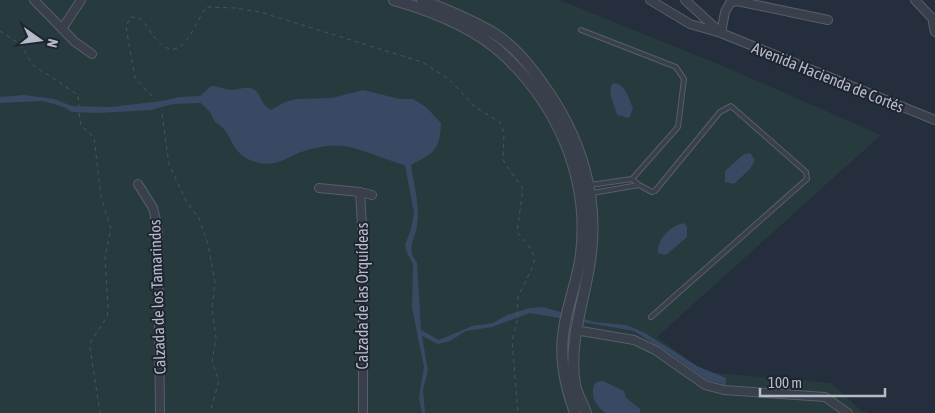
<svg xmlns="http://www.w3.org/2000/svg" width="935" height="413" viewBox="0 0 935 413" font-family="'Asap Condensed',sans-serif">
<rect width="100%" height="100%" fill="#252e3c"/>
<path fill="#273a3d" d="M0,0H560L723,66L881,135L657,337L705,372L831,383L862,411L871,413H0Z"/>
<path fill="#3a4963" d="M613,83C625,83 629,98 633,109L629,118L617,115C615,104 606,93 613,83Z
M211,86C219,86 223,89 231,90C240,90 250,84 257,92C263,100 262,105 271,110L285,102L297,99L332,98L363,90L400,99H413L426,107L441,123C440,150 434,153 411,165C414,186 420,203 417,225C416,238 405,250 417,262L421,330L439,340L472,326L493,323L507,315L529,308L543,307L595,322L626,325L645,333L697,366L726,378L725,389H723V384L707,380L672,355L634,331L530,313L492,327L466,331L450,341L438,344L422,336L428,371L423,389L425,413H422L419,398L424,367L412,308L413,264L407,253L405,245L411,229L414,213L405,165C381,159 352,142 327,146C319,147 309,149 301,152C282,160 272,169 250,160C229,151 232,130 215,122L210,112L201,103L173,104L151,110L98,113L72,112L64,107L43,101L0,103V97L24,95L54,99L72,106L111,107L162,101L180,97L200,96Z
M750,153L755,160L750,169L734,184L725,182V171L744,154Z
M684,223L687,227V237L666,255L658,253C657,239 671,225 684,223Z
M603,381L624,391L626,398L640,409V413H606C596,407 588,393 596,382Z"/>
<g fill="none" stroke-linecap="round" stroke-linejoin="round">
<defs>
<path id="service" d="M581,30L676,67L684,79L678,127L632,179
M632,179L639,185L652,192L655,191L720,112L731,106L806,172L807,179L651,317
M590,185L632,179
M592,193L639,185"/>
<path id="minor" d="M34,0L75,42L92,54
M650,0L690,24L721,33L725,12L730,3L737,1L828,20
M685,0L721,33L935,120
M915,0L934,20
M935,18L933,23L935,32
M62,29L81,0
M138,184L153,208L158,229L160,413
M319,188L360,192
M575,330L634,340L655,350L705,385L724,390L825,397L848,413
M363,413V243L360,192L372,195"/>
<path id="tertiary" d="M394,0C432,11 477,29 505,56C559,107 590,180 581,254C578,279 568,303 564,328C559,358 565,385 575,413
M422,0C446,10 473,20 495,34C514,46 529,64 542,83C580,135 600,196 590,261C584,303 568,342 575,385C577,394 583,404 586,413"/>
</defs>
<use href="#service" stroke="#575e6a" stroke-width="6"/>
<use href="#minor" stroke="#575e6a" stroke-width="10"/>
<use href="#tertiary" stroke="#575e6a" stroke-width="12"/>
<path stroke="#45575a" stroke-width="1" stroke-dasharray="4 4" stroke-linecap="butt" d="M0,31L21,45L33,65L78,95L79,106
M152,96L135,78L126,27L130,17L139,18C147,24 151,35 159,42C183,67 195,20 207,7L235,8L260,12L422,62L450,80L475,107L500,122L504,133L503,160L523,189L517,232L531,249L534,257V264L518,297L517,321L512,341L518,413
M79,113L81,126L94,137L101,197L111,229L105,256L108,308L107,317L91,341L90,348L100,413
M162,114L169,164L187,203L199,218L208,244L215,282L212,308L216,338L212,362L218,378V384L210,413"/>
<use href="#service" stroke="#39404c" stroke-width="4"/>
<use href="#minor" stroke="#39404c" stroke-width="8"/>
<use href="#tertiary" stroke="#39404c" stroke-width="10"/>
</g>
<g text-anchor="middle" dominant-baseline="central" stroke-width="4" stroke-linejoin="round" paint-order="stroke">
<g font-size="16" fill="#b5bbc8" stroke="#1e2531">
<text transform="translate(828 77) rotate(22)">Avenida Hacienda de Cortés</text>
<text transform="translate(362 296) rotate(-90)">Calzada de las Orquídeas</text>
<text transform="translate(157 297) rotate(-92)">Calzada de los Tamarindos</text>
</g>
</g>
<g transform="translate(40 40) rotate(104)" stroke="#1e2531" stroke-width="4" paint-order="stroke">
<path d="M0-4L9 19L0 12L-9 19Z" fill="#b5bbc8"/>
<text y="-8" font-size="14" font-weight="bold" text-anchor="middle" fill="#b5bbc8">N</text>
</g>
<path d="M760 388v8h125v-8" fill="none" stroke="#b5bbc8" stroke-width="2.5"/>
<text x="768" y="388" font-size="15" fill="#b5bbc8" stroke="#1e2531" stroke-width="4" paint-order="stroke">100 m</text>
</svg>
